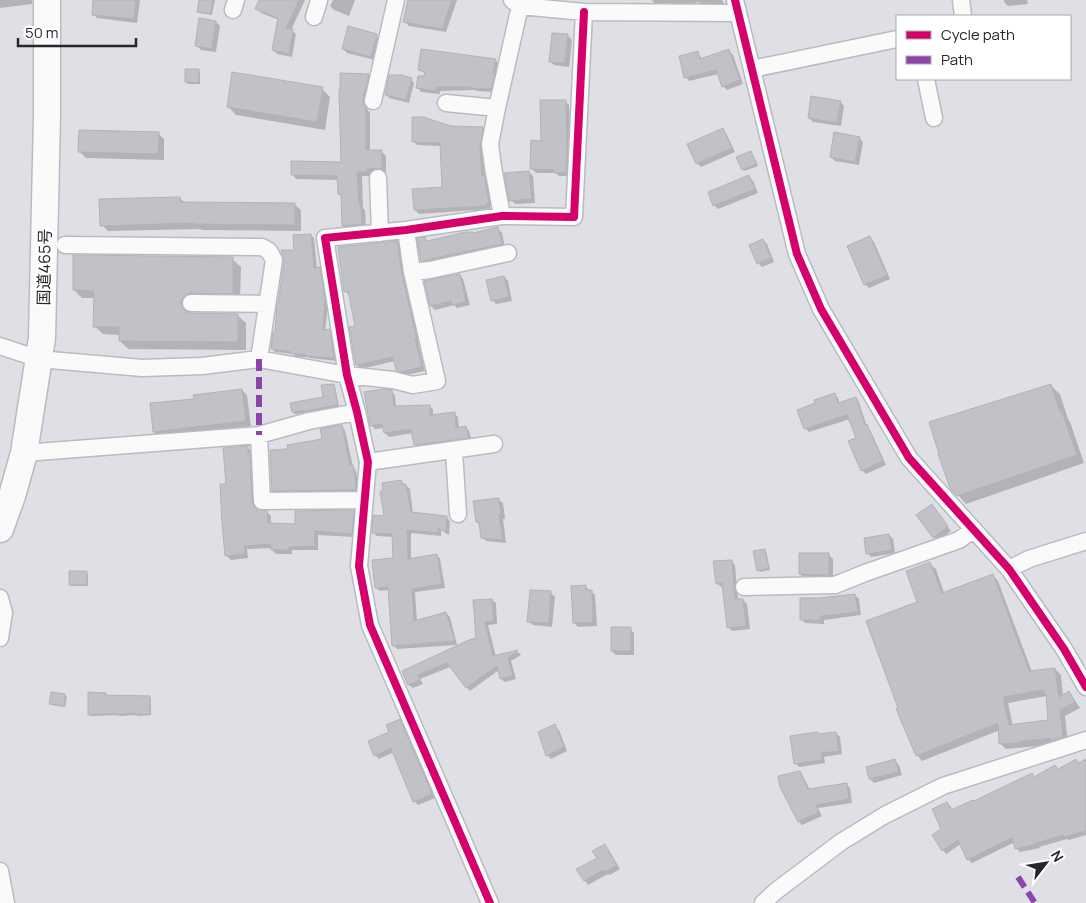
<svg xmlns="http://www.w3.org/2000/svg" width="1086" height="903" viewBox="0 0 1086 903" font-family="Manrope,'Noto Sans JP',sans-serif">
<rect width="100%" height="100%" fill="#dee0e6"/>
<path fill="#0003" fill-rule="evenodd" d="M0,0H32V4L0,8Z
M94,0H140L137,23L97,18L93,14Z
M201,0H215L212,15L200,13L199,11Z
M260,0H305L291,30L296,34L292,57L277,54L273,50L279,20L261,13L257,9Z
M333,0H355L349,16L334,10L330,6Z
M409,0H457L446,32L409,26L405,22Z
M652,0H722L725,6H703L698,2L686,6H656Z
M1004,0H1027L1028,4L1008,6L1004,2Z
M216,22L220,26L216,52L201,50L197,46Z
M553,34L568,36L572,40L569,67L554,65L550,61Z
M376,36L380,40L375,60L347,53L343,49Z
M729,51L733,55L743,84L727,90L723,86L718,74L689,81L686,77L697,53L701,57L702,60Z
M495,60L499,64L495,92L476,91L475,90L440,91V94L421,92L418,88L425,77L426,74L420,70Z
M199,71L200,72V84H188L186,82Z
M368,75L373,80L367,104V109L370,113V152L381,151L386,156V173L371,174V176H362L363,208L365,210L366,229L348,230L343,226L342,197L339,194V180L296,179L292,174L342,163Z
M411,79L414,83L409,103L389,98L386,94Z
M322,89L330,97L325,130L236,115L228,106Z
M565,101L569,105L571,156L570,176H559L556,173H536L532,169L542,142Z
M840,102L844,106L841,126L813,122L809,118Z
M451,127L482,128L486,132L483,153L485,178L488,181L493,206L490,207V209L419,214L415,210L443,188L441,146L417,145L413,141Z
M722,129L726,133L735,152L701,167L697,163Z
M158,133L164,139V160L86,158L80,152Z
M859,138L863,142L859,165L835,161L831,157Z
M751,152L758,166L744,171L743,169Z
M529,172L533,176L535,203L515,204L511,200Z
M749,177L753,181L758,193L718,209L714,205Z
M180,198L185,203L294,204L301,210V231L202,230L200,229L108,231L102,225Z
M498,229L502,233L505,248L426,264L422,260L425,239L428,242L473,234Z
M311,235L314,238L317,269L319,268L322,272L328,305L325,331H329L332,334L337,361L310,358L308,357H296L293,354L275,352L272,348L295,252Z
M870,238L874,242L890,279L869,288L865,284Z
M763,240L767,244L774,262L762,267L758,263Z
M397,242L401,246L420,341H418L425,371L406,375L402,374L397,370L395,361L361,369L357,365V327L349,295L345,291Z
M232,259L241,267L240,301L191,306L189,312V314L237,315L246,323V350L128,349L120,341V335L103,334L94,326L95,298H82L74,290Z
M460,275L463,279L470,305L457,308L454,305L435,310L431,306L426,282Z
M504,277L508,281L512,301L496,304L492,300Z
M334,385L335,387L339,407L313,412L294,414L293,412L324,398Z
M1051,386L1060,394L1068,419L1070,422L1084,463L966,504L958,495Z
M242,390L247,395L251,426L159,437L154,432L195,400Z
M391,391L395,395L396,407L429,406L433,409V416L454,413L458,417L459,428L466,427L469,431L472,441L418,448L415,445L413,433L389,437L385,433L384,428L375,429L371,425Z
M834,395L838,398L840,404L856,398L859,402L867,427L870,430L886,465L866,474L862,470L858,438L850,419L809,432L805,428Z
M341,426L345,430L353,467L356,471L358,481L359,493L277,494L273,490L289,451L323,440Z
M247,447L251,451L252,455L253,457L256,507L257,511L267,512L271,516V525H296L353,511L357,515L355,537L318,535V550H292V554H276L272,550V548L247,549L248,558L231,560L227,556V485Z
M401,481L410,489L413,514L447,518L450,521L449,535L441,530V536L411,533V559L437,555L440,559L445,588L415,592L417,621L446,613L450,617L457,645L397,649L393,645L389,590L380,591L376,588L394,560V537L377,536L373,533L385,517Z
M499,500L503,503L505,519H503L506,543L486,541L482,537L480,525L477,522Z
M932,506L951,531L937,541L934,537Z
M889,535L893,539L895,553L871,557L868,553Z
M765,550L766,552L770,570L760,572L758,570Z
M829,555L833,559V578H804L800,574Z
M731,561L735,565L738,600H743L747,604L750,629L732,631L728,627L724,587H721L717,583Z
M930,564L936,569L944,593L993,575L998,581L1032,672L1055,669L1061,675L1063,696L1068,693L1074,699L1080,708L1065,716L1068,743L1006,749L1001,744L1000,730L922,761L917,755L919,603ZM1047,696L1049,721L1013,726L1008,703Z
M87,573L88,574V586H72L70,584Z
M585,586L595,595L597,626L578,627L574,623Z
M551,593L555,597L552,627L533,625L529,621Z
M855,595L859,599L861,615L824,620V624L805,623L801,619L820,599Z
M492,600L496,603L497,624L488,625L496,657L518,652L521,655L511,661L516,679L505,682L501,679L499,670L470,691L450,667L420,679L423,684L413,688L409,685L403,672L478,639Z
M630,629L634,633V655H616L612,651Z
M105,694L107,697L150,698L151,699V715L138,716L136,715L120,716L119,715L91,716L90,714Z
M65,695L67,697L65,707L52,705L51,704Z
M399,721L403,724L435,798L418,805L414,801L394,752L379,759L375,755Z
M555,726L559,730L567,751L551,759L547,755Z
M836,733L840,737L842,754L824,757L825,763L799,767L795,763L819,735Z
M1086,760V835L1069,840L1067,839L1039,847L1040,848L1020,852L1016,848L1015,842L972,863L968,859L961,844L946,854L943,850L942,830L947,803L951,807L952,811L974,803L1032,774L1035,778L1059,770L1076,761L1079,764Z
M895,761L899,765L902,775L874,783L870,779L868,768Z
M799,772L803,776L810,790L846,784L850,788L852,803L818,808L822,816L802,825L799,822Z
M604,845L608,849L620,869L610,875L608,874L588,885L585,881L598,859Z"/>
<path fill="#c1c2c7" stroke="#b1b3b7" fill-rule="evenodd" d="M93,0H136L134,19L92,15Z
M199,0H213L211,14L197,12Z
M259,0H299L286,28L293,29L289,54L272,50L278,18L255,9Z
M408,0H452L442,29L403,22Z
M199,18L216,21L212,49L195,46Z
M348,26L377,34L371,57L342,49Z
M552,33L568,34L565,63L549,62Z
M421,49L496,59L493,73H495L491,89L471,88V87H437L436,91L416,88L418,76H424L425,72L418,70Z
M729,49L740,80L722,87L716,70L684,78L679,56L698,51L700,59Z
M185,69H199V83L185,82Z
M232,72L323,87L317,122L227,107Z
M340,73L369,74L363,99V103L366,107V150H382V169L377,168L367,169V172H357L359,204H361L362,224L342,226L341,194H338L337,176L291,175V161L341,162L339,90H340Z
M389,75H401L412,78L406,100L385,95Z
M811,96L841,101L837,123L808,118Z
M540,100H566L567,151L566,173H554V170L530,169L531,140L541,141Z
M412,117H423L451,126L483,127L480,148L482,176L484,175L489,203H487V206L414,210L412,189L442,187L440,143L412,142Z
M723,128L732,148L696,164L687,144Z
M79,130L159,132L158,154L78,152Z
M834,132L860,137L855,162L830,157Z
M751,151L757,164L742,170L736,157Z
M529,171L532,199L509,201L504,173Z
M749,175L755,189L713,206L708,192Z
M180,197V202L295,203V225L194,224V223L100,226L99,199Z
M498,227L502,244L421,261L417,238L425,237L427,241L466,232H473V233Z
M311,234L314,268L320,267L325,301L323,330L330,329L334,358L305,356V354H291V352L271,349L273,332H275L277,304H278L284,262L281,250H294L293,235Z
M870,236L887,275L864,285L847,246Z
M763,239L771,258L757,264L749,245Z
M397,241L402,274L416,336L417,337L415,338L422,367L401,372L396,370L393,357L356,365L349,327L355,326L348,291L344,292L338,247Z
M73,255L233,257V294L191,293L186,295L183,298L181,303L183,308L186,312L190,313L238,314V342L119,341V327H93L94,291L73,290Z
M460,274L466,302L452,305L451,301L430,306L424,281Z
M504,276L509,297L491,301L486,280Z
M334,384L338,405L311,410L292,412L290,403L323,397L321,385Z
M1051,384L1060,412H1062L1077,455L957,496L950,488L938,454H939L929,422Z
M242,389L246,421L153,432L150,403L194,399L193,395Z
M384,389L392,390L394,406L430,405V415L455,412L456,428L466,426L469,438L414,445L411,429L384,433L382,424L370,426L364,392Z
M835,393L838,403L856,397L865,425L867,424L883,461L861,471L848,441L856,438L847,415L804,429L797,410L815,403L814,400Z
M342,425L350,465H353L355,476L356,490L272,491L270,450L288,449L287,445L322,439L320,429Z
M248,446V452L250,451L252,502L254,507L257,509L267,511L268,523L295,524V511L354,510L352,534L315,531V546L289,547V550H271V544L244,546L245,554L225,556L222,523L220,484H226L223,448Z
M401,480L402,485L406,484L411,512L447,516L446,532L438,528V533L407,530L408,559L437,554L442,584L412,589L414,621L446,612L455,641L392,646L388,587L375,588L372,560L393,558L392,534L372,533L373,515L384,516L380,491H383L382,483Z
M499,498L501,515H499L503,540L481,538L479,522H476L473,501Z
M932,504L948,526L933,538L916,515Z
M889,534L892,550L866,554L864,538Z
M765,549L769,568L757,571L753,551Z
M799,553H829V575L799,574Z
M732,560L735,599H743L746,626L727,628L722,583L716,584L713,561Z
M930,562L942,593L993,574L1029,671L1055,668L1059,697L1069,691L1075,702L1060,710L1063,737L1050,741V738L1018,742V743L999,744L998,723L916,756L896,709L898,708L866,621L917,602L906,571ZM1043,690L1044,694H1046L1048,720L1009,725L1003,697Z
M69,571H87V585H69Z
M586,585V590H592L593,622L573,623L571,586Z
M530,590L551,591L549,623L527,622Z
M855,594L858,612L821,616V620H800V598H820Z
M492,599L494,621L485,622L493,656L518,650L508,658L513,676L500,679L497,666L466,688L447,663L418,675L420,680L408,685L402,671L469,640L476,638L473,600Z
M611,627H631V651H611Z
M51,692L65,694L64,706L49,704Z
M88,692L106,693L105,695L150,696V714L135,715V713L117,715V714L88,715Z
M400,719L432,794L413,802L391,748L374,756L368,741L389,732L386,725Z
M555,724L564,747L546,756L538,732Z
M818,732V734L836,732L839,751L821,753L822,760L794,764L790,736Z
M895,759L899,772L869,779L866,767Z
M1076,759L1078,763L1086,759V831L1064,837L1063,835L1036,843V844L1015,849L1012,838L967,860L958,840L942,851L932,835L941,829L932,809L947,802L951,810L973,800L974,801L1032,773L1034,777L1055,765L1058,769Z
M800,771L808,789L847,783L849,799L816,805L819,812L798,822L780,787L778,776Z
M605,844L617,865L605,872L603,870L584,881L576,869L597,858L592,851Z"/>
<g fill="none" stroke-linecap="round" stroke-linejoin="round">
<defs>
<path id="minor" d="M512,0L520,6L584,12L738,13
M735,0L797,254L821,309L909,458L1009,569L1064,649L1086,687
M961,0L963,16
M233,10L236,0
M314,17L319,0
M752,69L897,39
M926,79L934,118
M373,101L396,0
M446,103L497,108
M378,178L380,233
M502,216L493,167L490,144L497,108L520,6
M65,245L262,247L269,251L274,260L259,359
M412,272L430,270L508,253
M191,303L267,304
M0,346L39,359L142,368L202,366L259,359L347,375L393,380L413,385L437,381L412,272L406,230
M259,435L262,501L365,500
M454,451L458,514
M24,453L259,435L309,421L357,412
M368,462L494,444
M1009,569L1029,559L1086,541
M744,587L835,585L865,573L959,540L973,530
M0,598L4,613L0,638
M0,871L6,903
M490,903L370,625L359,566L368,462L357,412L347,375L325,238L406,230L502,216L574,217L584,12
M763,903L776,891L841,842L885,815L943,786L1086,740"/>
<path id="trunk" d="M0,529L12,496L24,453L42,338L47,116V0"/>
</defs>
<use href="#minor" stroke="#babbc0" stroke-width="19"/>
<use href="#trunk" stroke="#babbc0" stroke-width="29"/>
<use href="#minor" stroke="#fafafb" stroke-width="16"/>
<use href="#trunk" stroke="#fafafb" stroke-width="26"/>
<path stroke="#8e44ad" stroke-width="6" stroke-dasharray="12 6" stroke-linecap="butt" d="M259,359V435
M1018,877L1035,903"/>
<defs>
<path id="cycleway" d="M735,0L797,254L821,309L909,458L1009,569L1064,649L1086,687
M490,903L370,625L359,566L368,462L357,412L347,375L325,238L406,230L502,216L574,217L584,12"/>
</defs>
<use href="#cycleway" stroke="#fff" stroke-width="11"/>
<use href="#cycleway" stroke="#d6006c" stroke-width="8"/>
</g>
<g text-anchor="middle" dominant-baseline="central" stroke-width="5" stroke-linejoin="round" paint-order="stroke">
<g font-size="16" fill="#25272a" stroke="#fff">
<text transform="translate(44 267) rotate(-89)">国道465号</text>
</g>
</g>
<rect x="896" y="15" width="175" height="65" fill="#ffffff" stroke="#a8a9aa"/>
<rect x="906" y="31" width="25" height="8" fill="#d6006c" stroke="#a8a9aa"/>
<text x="941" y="40" font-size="15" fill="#25272a">Cycle path</text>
<rect x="906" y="56" width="25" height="8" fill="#8e44ad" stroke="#a8a9aa"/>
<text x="941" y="65" font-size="15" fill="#25272a">Path</text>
<g transform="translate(1046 863) rotate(59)" stroke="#ffffff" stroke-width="4" paint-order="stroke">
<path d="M0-4L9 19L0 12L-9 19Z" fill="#25272a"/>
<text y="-8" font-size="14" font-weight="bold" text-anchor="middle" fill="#25272a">N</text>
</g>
<path d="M18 38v8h118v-8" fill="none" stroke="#25272a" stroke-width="2.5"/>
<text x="25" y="38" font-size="15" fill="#25272a" stroke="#ffffff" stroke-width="4" paint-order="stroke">50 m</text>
</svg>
